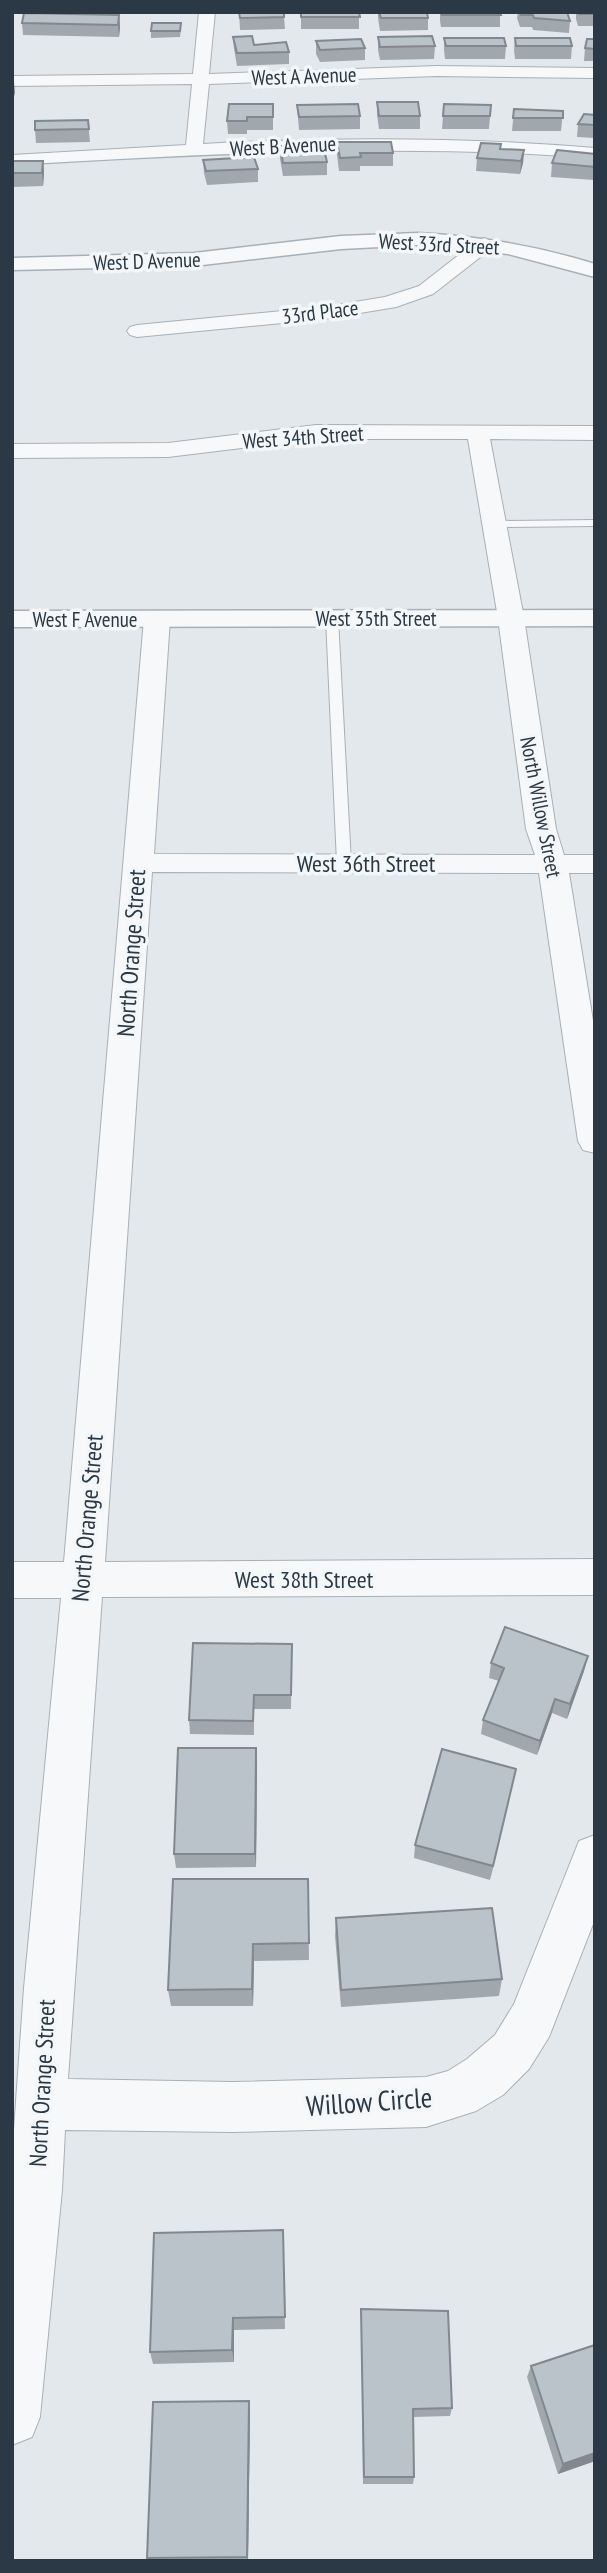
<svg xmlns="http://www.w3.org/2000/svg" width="607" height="2573" viewBox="0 0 607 2573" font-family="'PT Sans Narrow',sans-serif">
<rect width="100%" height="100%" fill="#e3e8ec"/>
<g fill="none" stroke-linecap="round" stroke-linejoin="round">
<defs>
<path id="service" d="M595,520V526L496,527L490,524L496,521Z
M332,614L338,618L351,863L344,867L337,863L326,618Z"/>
<path id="minor" d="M199,12H215L209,74L437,66L595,68V78L437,76L209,84L203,144C334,137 464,137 595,148V158C400,143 207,154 12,165V155L186,145L192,84L12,86V76L193,74Z
M485,238L495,244L492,248L433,294L396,307L324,319L137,337L130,335L127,331L130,327L137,325L324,307L385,297L419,286L478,240Z
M316,425L595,426V440L490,439L524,618L556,829L564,855H595V873H569L595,1033V1153L583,1150L578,1141L539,873L152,872L105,1562L595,1559V1595L102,1597L68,2079L232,2082L426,2077L448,2071L467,2059L495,2035L514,2004L579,1841L595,1835V1919L549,2037L529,2069L503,2095L476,2111L426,2127L232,2132L65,2130L62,2190L40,2417L32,2437L12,2445V2158L24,1988L61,1598H12V1562H64L144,619L148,614L157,611L166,614L170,619L154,854L535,855L526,829L498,618L468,439H316L168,457L12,458V444L168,443Z"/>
<path id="tertiary" d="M418,233C479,236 537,246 595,264V277L508,254L418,245L341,249L194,266L12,270V258L194,253L341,236Z
M595,610V626L12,627V611Z"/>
</defs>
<use href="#service" stroke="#a8b0b7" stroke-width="2"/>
<use href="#minor" stroke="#a8b0b7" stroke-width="2"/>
<use href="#tertiary" stroke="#a8b0b7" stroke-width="3"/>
<use href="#service" fill="#f6f8fa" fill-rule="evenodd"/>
<use href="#minor" fill="#f6f8fa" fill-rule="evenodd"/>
<use href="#tertiary" fill="#f6f8fa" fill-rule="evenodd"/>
</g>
<path fill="#a0a8ae" d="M239,12L284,17L285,29L240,30Z
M301,12H359V29H301Z
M378,12H427L428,18V30L380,31L378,18Z
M440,12H500V27H441L440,21Z
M518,12H567L570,21L569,33L533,30L532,27H520L517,18Z
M576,12H595V26H578L576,19Z
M119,15L120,27L119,37L23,35L22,23Z
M181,29L180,37L151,38V31Z
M233,37L254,45L289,52V64L237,66L234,49Z
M378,37L435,46L434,59L380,60L378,50Z
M444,38L506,46L505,59H445L444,50Z
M515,38L572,46L571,59H515L514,50Z
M595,39V61H584L585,48Z
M316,41L365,48V60L320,62L316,54Z
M377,102L420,116V129H379L377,115Z
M273,104V130H247V134H228L227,121Z
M297,105L360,116V129L299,130Z
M491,105L489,129H442L443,116Z
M514,109L563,111L561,131H512Z
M595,115V138L577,137L578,124Z
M88,120L90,142L36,143L35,130Z
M337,142L393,153V166H360V171H339L337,155Z
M501,144V149L524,150L523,163L520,174L476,171L477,158Z
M280,146L299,150L327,162V175L283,176L280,159Z
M595,154V178L594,180L551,177L552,163Z
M203,160L258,169V182L207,185L204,173Z
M12,161H43L44,174L43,186L12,187Z
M292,1644L291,1709H254V1735L190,1734L189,1720Z
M588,1656L584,1671L567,1719L552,1713L537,1755L481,1734L483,1720L499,1681L489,1678L491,1663Z
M257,1762L256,1867L176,1868L174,1854Z
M513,1783L490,1880L414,1858L415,1845Z
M308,1879L309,1960L254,1961L253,2006H171L168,1990Z
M336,1918L502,1979L499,1996L341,2007L335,1936Z
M283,2230L285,2329L234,2330V2362L153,2364L150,2352Z
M361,2309L452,2408L450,2416L413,2417L414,2477L413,2484H363L361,2319Z
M595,2345V2461L558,2474L527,2377L531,2366Z
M250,2412L248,2561H148L147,2558Z"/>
<path fill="#82888d" d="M119,15L120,27L119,37L118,25Z
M14,81L15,93L12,103V86Z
M524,150L523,163L520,174L521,161Z
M43,161L44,174L43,186L42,173Z
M588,1656L584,1671L567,1719L570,1704Z
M555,1699L552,1713L537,1755L540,1741Z
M256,1748L257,1762L256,1867L255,1854Z
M516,1769L513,1783L490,1880L493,1866Z
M253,1944L254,1961L253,2006L252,1989Z
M233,2318L234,2330V2362L232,2350Z
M249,2401L250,2412L248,2561L247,2557Z
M595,2453V2461L558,2474L563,2464Z"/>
<path fill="#bac3ca" stroke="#82888d" stroke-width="2" d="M239,12H284V17L240,18Z
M301,12H359L360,17H301Z
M379,12H427L428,18H381Z
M441,12H500L501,15H442Z
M520,12H567L570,21L534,18L533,15H521Z
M578,12H595V14H579Z
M24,13L119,15L118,25L22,23Z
M152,23H181L180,31H151Z
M252,36L254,45L286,42L289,52L237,53L233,37Z
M432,36L435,46L380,47L378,37Z
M444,38H504L506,46H446Z
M515,38H570L572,46H516Z
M361,39L365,48L320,50L316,41Z
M587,39H595V49L585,48Z
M377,102H418L420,116H379Z
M229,104H273V117H247V121H227Z
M358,104L360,116L299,117L297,105Z
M444,104L491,105L490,116H443Z
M514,109L563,111V118H513Z
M584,114L595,115V125L578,124Z
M88,120L89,129L35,130V121Z
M337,142H391L393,153H360L361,157L340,158Z
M481,143L501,144L500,149L524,150L521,161L477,158Z
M280,146H298L299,150L324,149L327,162L283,163Z
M557,150L595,154V167L552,163Z
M254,157L258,169L206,171L203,160Z
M12,161H43L42,173H12Z
M505,1627L588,1656L570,1704L555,1699L540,1741L483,1720L504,1668L491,1663Z
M193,1643L292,1644L291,1695H254L253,1721L189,1720Z
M178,1748H256L255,1854H174Z
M442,1749L516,1769L493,1866L415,1845Z
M173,1879H308L309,1943L253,1944L252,1989L168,1990Z
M492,1908L502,1979L341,1990L336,1918Z
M283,2230L285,2317L233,2318L232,2350L150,2352L154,2233Z
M361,2309L448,2311L452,2408L413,2409L414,2477H364Z
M595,2345V2453L563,2464L531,2366Z
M249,2401L247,2557L147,2558L153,2402Z"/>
<g text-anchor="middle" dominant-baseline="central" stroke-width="7" stroke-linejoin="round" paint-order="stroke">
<g font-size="21" fill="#2a3945" stroke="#f3f7f9">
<text transform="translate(304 76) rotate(-2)">West A Avenue</text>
<text transform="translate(283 146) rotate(-3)">West B Avenue</text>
<text transform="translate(439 244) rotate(3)">West 33rd Street</text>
<text transform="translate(147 261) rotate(-2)">West D Avenue</text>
<text transform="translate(320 312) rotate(-7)">33rd Place</text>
<text transform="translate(303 437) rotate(-4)">West 34th Street</text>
<text x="376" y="618">West 35th Street</text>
<text x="85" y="619">West F Avenue</text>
<text transform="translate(541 807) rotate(79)">North Willow Street</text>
</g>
<g font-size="24" fill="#2a3945" stroke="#f3f7f9">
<text x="366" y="863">West 36th Street</text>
<text transform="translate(131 953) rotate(-86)">North Orange Street</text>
<text transform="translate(87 1518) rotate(-85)">North Orange Street</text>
<text x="304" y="1579">West 38th Street</text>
<text transform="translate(42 2083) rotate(-87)">North Orange Street</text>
</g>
<g font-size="28" fill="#2a3945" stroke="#f3f7f9">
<text transform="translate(369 2101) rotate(-4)">Willow Circle</text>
</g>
</g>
<rect width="607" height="2573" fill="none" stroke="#2a3945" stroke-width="28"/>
</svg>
